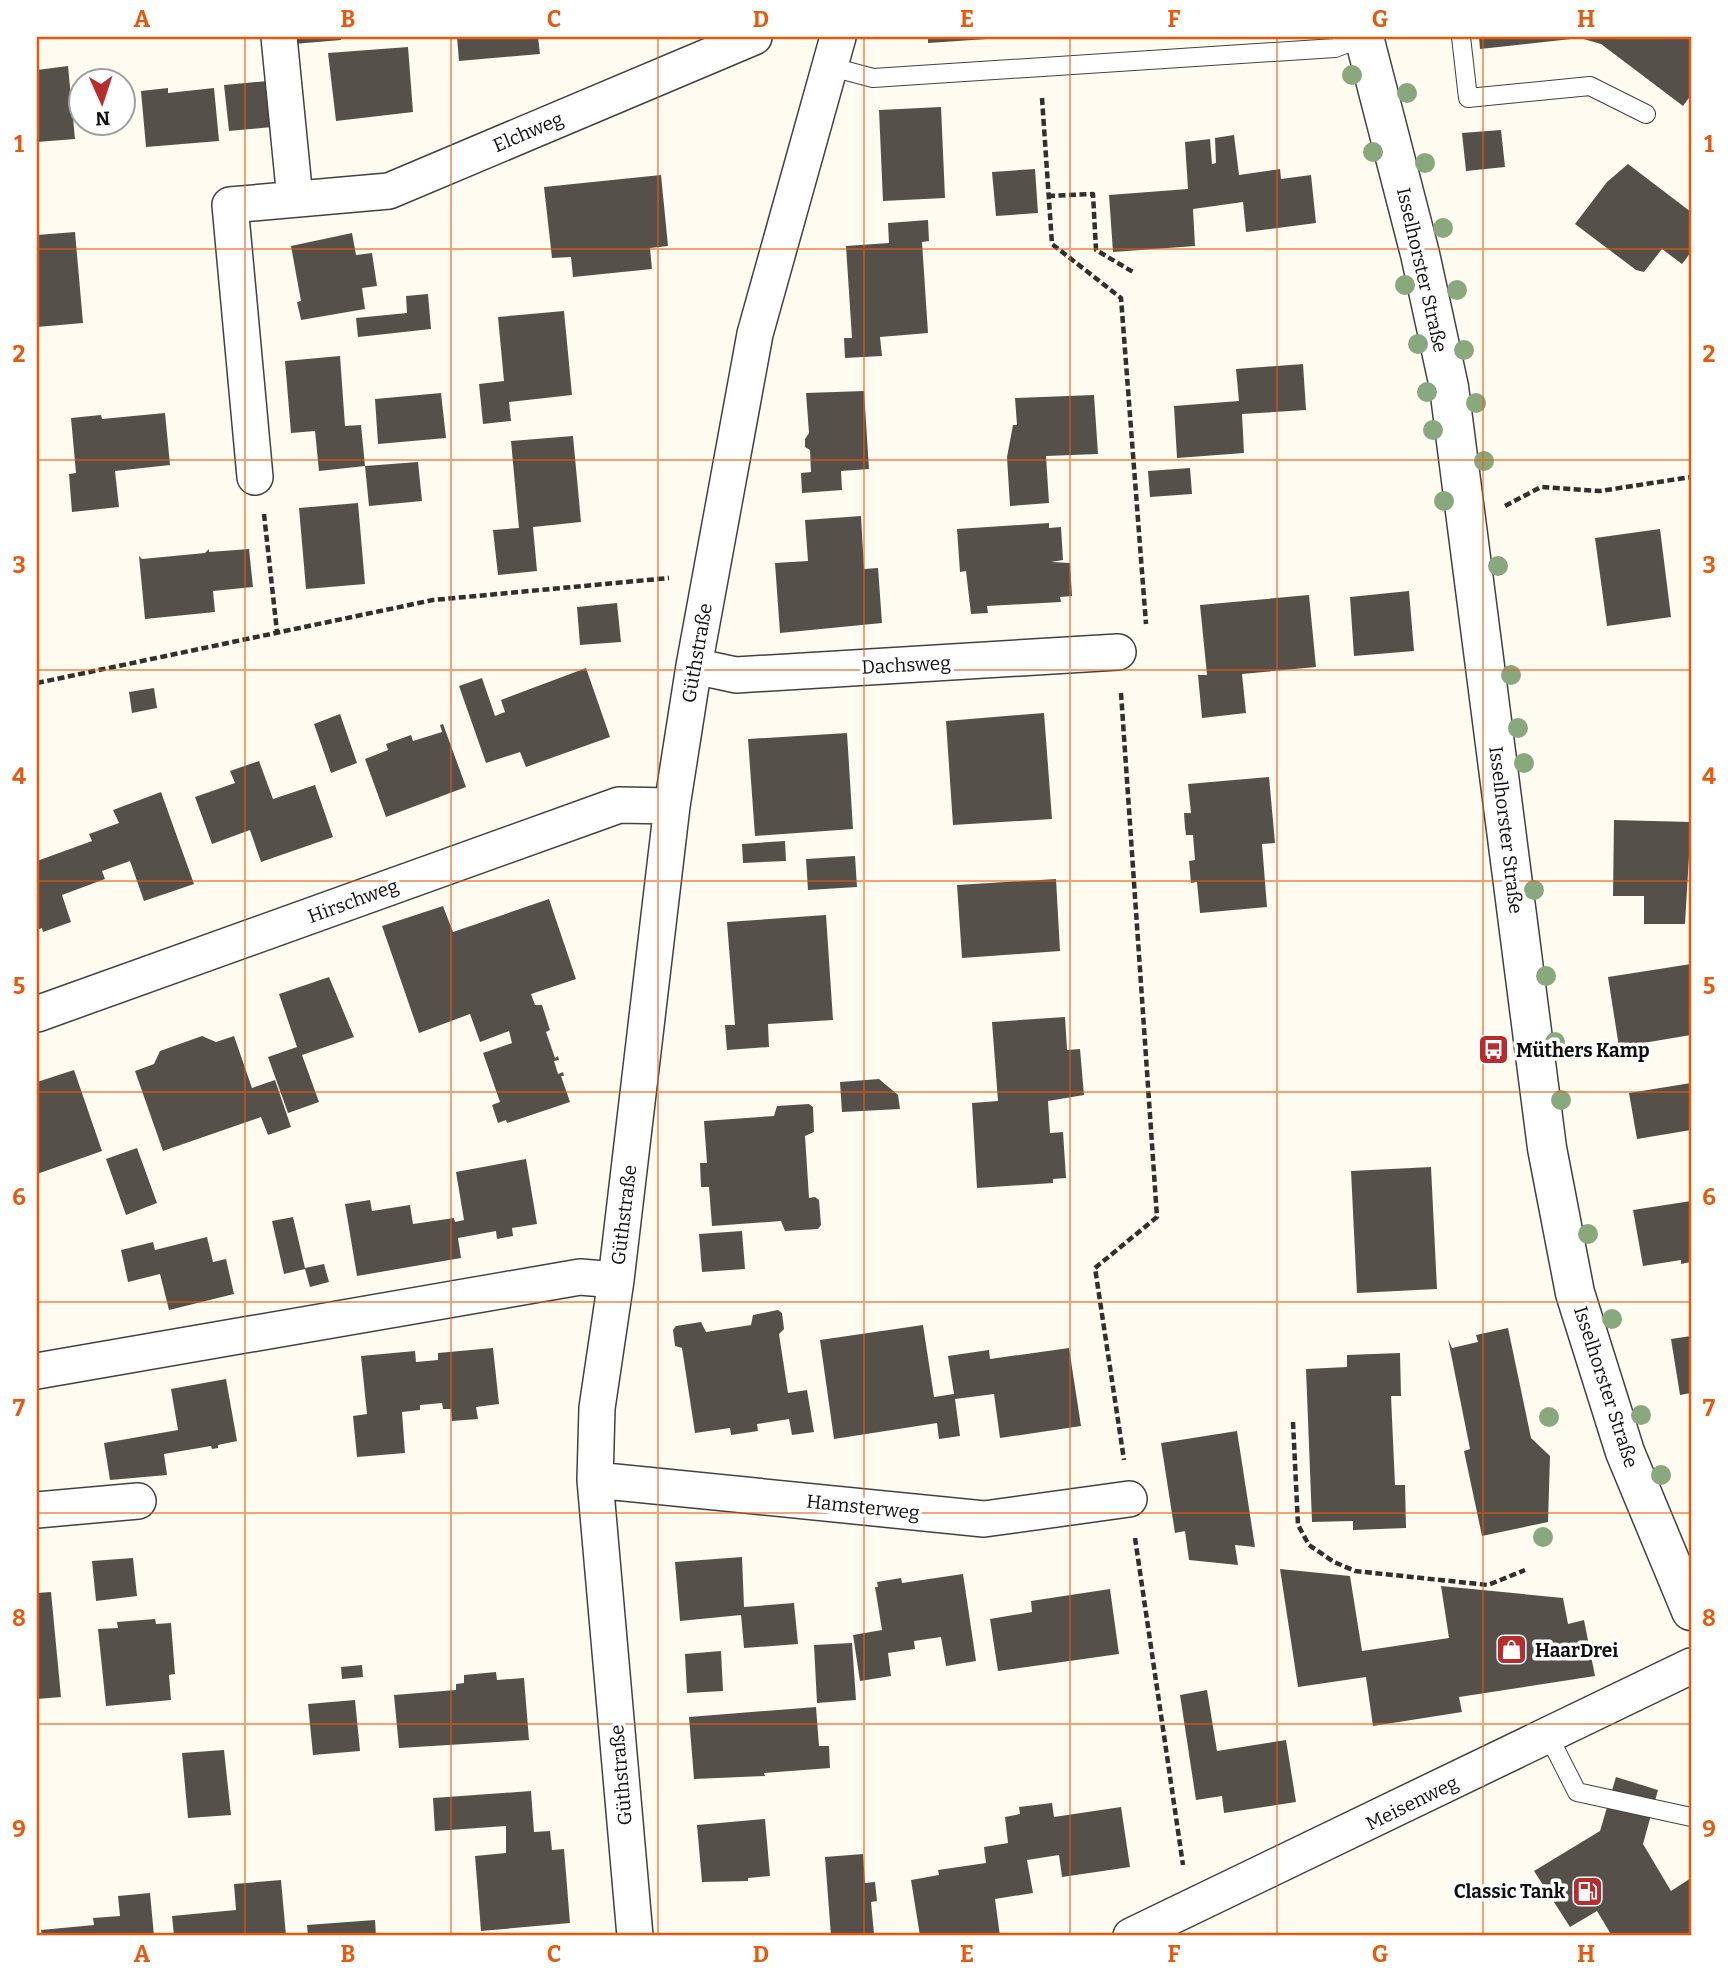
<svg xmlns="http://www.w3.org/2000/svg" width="1728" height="1973" viewBox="0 0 1728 1973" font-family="Bitter,serif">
<rect width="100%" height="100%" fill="#fefcf0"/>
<path fill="#56504b" d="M294,37H341V40L294,44Z
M457,37H538L540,54L459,61Z
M928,37H987V39L928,43Z
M1479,37H1691V95L1683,106L1601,44L1580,38L1480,49Z
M408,47L413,112L336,121L328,53Z
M68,66L75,139L37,142V70Z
M268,81L272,127L229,131L224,85Z
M168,88V93L214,88L219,141L146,147L141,91Z
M941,107L945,198L883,201L879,110Z
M1501,130L1505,167L1466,171L1462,133Z
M1234,135L1239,175L1280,169L1281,179L1311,175L1316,223L1246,232L1243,202L1193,209L1195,246L1113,252L1109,195L1188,189L1185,142L1210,139L1212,164L1216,163L1215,138Z
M1628,164L1691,212V252L1682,264L1662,249L1644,272L1636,270L1575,224L1607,182Z
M1035,169L1038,213L996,216L992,172Z
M661,175L668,246L650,248L652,269L573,277L571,257L552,258L544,187Z
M928,220L929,241L922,242L928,333L880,337L882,356L845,358L844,338H852L846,246L889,243L888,223Z
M75,232L83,323L37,327V235Z
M352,233L356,255L372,253L377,286L362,288L365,309L301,320L297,302L301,301L291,246Z
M428,294L431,329L358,337L356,318L407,313L406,296Z
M564,311L572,395L509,402L511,421L483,424L479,384L504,381L498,317Z
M340,356L345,426L361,425L365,466L418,462L422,501L369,506L365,466L319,471L315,431L291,433L285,361Z
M1303,364L1306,410L1242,414L1244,453L1177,458L1174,406L1239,401L1236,369Z
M864,391L869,469L841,471L842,490L802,493L801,473L811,472L810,450L805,447V439L809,433L806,393Z
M441,393L446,438L378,444L375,399Z
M1094,395L1098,454L1046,456L1049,503L1010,506L1007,457L1013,425H1017L1015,398Z
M165,413L170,465L115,471L119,507L72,512L69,474L76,473L71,418L101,415L102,419Z
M573,436L581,522L533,527L537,571L498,575L493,530L519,528L511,441Z
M1190,468L1192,494L1150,497L1148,471Z
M358,503L365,584L306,589L299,508Z
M861,516L864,569L878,568L882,623L780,633L775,563L808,561L805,520Z
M1049,523V528L1061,527L1063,560L1051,562L1070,563L1072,596L1060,597L1061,602L987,606L988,613L971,614L966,571L960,572L957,529Z
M1660,529L1671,617L1607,626L1595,538Z
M209,549V552L249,549L253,587L213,591L215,612L145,619L139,556L142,559L205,553Z
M1409,591L1414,651L1354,656L1350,597Z
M1309,595L1316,667L1242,674L1246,713L1202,718L1198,675H1207L1200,605Z
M617,603L621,642L580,645L577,607Z
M586,668L610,737L526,767L520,752L486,763L459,686L482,678L495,716L505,712L501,700Z
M154,688L157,708L132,713L129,692Z
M1044,713L1052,819L953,825L946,721Z
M340,714L357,763L331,773L314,724Z
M443,724L466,787L386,817L365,759L388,750L386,744L411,735L413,741L442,732L440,725Z
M847,733L853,829L755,836L748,739Z
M259,761L273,799L315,785L333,837L261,862L250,830L212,844L195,797L235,783L230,771Z
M1269,777L1275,843L1262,844L1267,907L1200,913L1197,882L1191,883L1189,861L1195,860L1193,835H1186L1185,827L1184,813H1191L1188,784Z
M161,792L194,884L144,901L130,861L102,871L105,879L62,895L71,922L43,932L42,928L37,930V861L92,841L89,834L119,823L113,810Z
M1614,820L1691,822L1685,924H1644V896H1613Z
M785,841L786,861L743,863L742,844Z
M855,856L857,887L808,890L806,859Z
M1056,879L1060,951L962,958L957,885Z
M549,899L576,979L531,994L535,1005H542L550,1030L546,1032L555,1058L558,1056L559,1060L554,1061L558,1074L563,1072L564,1076H561L570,1102L507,1123L506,1120L498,1123L492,1105L500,1102L483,1053L512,1043L509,1031L480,1042L470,1014L419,1033L382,926L443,906L453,932Z
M826,915L833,1020L768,1024L769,1047L727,1050L725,1025H735L727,922Z
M1691,964V1035L1619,1047L1608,977Z
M329,977L354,1037L302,1055L319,1102L288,1113L268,1057L297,1047L279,994Z
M1065,1017L1067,1050L1080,1049L1084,1095L1048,1101L1050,1133L1063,1132L1066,1178L1053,1179V1183L977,1188L972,1103L998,1101L992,1022Z
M202,1036L216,1042L234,1036L252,1088L275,1080L291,1127L268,1135L261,1117L163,1151L135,1071L154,1064L160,1051Z
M74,1070L102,1151L37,1174V1082Z
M879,1079L898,1095L900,1109L842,1112L840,1082Z
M1691,1083V1130L1637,1139L1629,1093Z
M809,1104L813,1107L814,1132L805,1136L809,1198L815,1197L819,1200L821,1225L818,1229L785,1231L781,1221L712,1226L709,1187H701L700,1163H707L704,1121L774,1116L777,1106Z
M137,1148L157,1203L126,1215L106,1159Z
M526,1159L537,1224L512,1228L513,1236L497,1239L496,1231L458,1238L461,1258L357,1276L345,1204L370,1200L372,1211L410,1205L413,1224L454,1218L455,1222L464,1220L456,1172Z
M1431,1167L1437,1289L1357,1293L1351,1171Z
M1691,1201V1262L1681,1264V1260L1643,1266L1633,1210Z
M293,1217L305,1268L324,1264L329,1282L310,1287L305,1269L284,1274L272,1221Z
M742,1231L745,1269L702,1272L699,1234Z
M207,1237L213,1262L226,1259L234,1294L169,1310L160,1274L128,1282L121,1250L153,1242L155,1250Z
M778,1310L782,1313L784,1329L779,1334L788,1393L807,1390L814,1432L792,1435L789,1419L757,1424L758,1431L731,1435L730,1428L695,1433L682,1348L675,1346L673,1330L676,1326L701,1322L706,1332L751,1325L753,1315Z
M923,1325L934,1397L954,1394L948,1356L989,1350L990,1359L1069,1348L1081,1426L1000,1438L994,1394L955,1399L960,1436L939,1439L937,1423L834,1439L820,1340Z
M1508,1328L1531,1438L1550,1456L1548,1522L1482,1536L1464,1451L1470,1449L1448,1339L1452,1348L1478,1342L1476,1335Z
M1691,1336V1393L1680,1395L1671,1339Z
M493,1348L499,1404L476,1407L478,1419L452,1421L451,1409H443L442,1403L420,1405V1410L402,1412L405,1453L357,1457L353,1416L367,1414L361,1356L415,1351L416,1362L438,1360V1353Z
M1400,1353L1401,1396H1391L1395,1485H1405L1406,1528L1353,1530V1521L1312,1522L1306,1369L1347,1367V1355Z
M226,1379L237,1441L218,1445V1448L212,1449L211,1446L164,1454L167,1475L110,1480L104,1443L178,1430L171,1389Z
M1237,1431L1255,1547L1235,1545L1238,1565L1189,1560L1185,1531L1175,1533L1161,1443Z
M742,1557L744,1607L794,1603L798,1644L744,1648L741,1615L680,1621L675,1562Z
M133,1558L137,1596L96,1601L92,1561Z
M1280,1569L1350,1576L1362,1651L1449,1638L1441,1586L1563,1598L1568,1624L1584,1620L1595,1676L1459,1697L1462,1712L1373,1726L1366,1677L1298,1687Z
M963,1574L976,1661L946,1666L941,1637L914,1641L915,1649L888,1653L891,1676L860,1681L853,1635L882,1630L875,1587H878L877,1582L901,1578L902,1583Z
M1110,1589L1119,1654L998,1671L990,1619L1032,1612L1031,1601Z
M51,1592L61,1697L37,1699V1593Z
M155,1619L156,1624L171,1623L175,1674L169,1675L171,1700L106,1706L98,1629L118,1628L117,1622Z
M852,1643L856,1700L817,1703L814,1645Z
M721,1651L723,1691L687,1693L685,1654Z
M362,1665L363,1677L342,1679L341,1667Z
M496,1672L497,1680L524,1678L529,1740L399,1748L394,1695L456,1690V1684L464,1683V1675Z
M1207,1690L1217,1751L1286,1740L1296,1802L1224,1813L1222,1796L1196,1800L1180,1695Z
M355,1700L360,1751L313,1755L308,1704Z
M816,1707L819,1746H829L830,1768L764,1773L765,1776L694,1779L689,1717Z
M224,1750L231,1815L188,1818L182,1753Z
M1616,1777L1658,1790L1643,1844L1671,1891L1691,1878V1936H1612L1597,1911L1570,1927L1534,1871L1600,1831Z
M531,1791L534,1832L550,1831L552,1850L564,1849L570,1923L481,1931L475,1856L506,1853V1826L435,1831L433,1798Z
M1052,1803L1054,1817L1121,1807L1130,1867L1062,1877L1059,1855L1027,1860L1033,1893L995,1899L1000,1936H920L911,1880L939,1875L938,1870L986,1863L984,1847L1008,1843L1005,1817L1020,1814L1019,1807Z
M765,1819L770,1876L748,1878V1881L702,1882L697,1825Z
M863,1854L865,1883L875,1882L877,1901L871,1902L874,1934L831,1936L825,1857Z
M281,1880L286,1936H174L172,1916L236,1910L234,1884Z
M150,1893L154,1936H42L41,1930L94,1925L93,1918L120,1916L118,1896Z
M375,1920L376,1936H308L307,1925Z"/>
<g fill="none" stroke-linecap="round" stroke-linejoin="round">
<defs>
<path id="service" d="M1461,37L1468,98L1590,86L1646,114
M828,66L873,78L1335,48L1364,37
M1549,1737L1577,1792L1691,1817"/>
<path id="minor" d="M279,37L295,199
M255,477L230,205L389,191L754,37
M694,666L736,675L1118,652
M37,1014L619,805L672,806
M37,1371L580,1277L616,1280
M595,1480L984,1519L1129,1499
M37,1510L138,1501
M635,1936L595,1480L597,1408L616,1280L672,806L694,666L755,334L838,37
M1131,1936L1691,1666"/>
<path id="tertiary" d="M1364,37L1420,254L1449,387L1547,1148L1575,1293L1625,1452L1691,1611"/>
</defs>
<use href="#service" stroke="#414141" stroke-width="20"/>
<use href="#minor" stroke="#414141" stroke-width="38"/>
<use href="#tertiary" stroke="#414141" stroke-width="41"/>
<path stroke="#303030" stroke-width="4.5" stroke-dasharray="7 3.5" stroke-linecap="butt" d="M1042,98L1052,244L1121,298L1146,624
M1048,196L1093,194L1096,250L1133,272
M1505,506L1541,487L1600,491L1691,477
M264,514L277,632
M37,683L433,600L669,578
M1121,693L1157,1217L1095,1268L1124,1460
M1293,1422L1298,1525L1309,1545L1334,1562L1355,1571L1488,1585L1525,1570
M1135,1538L1183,1865"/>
<use href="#service" stroke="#fff" stroke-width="18"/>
<use href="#minor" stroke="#fff" stroke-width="35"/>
<use href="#tertiary" stroke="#fff" stroke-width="38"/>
</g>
<g fill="#8aa87e">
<circle cx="1352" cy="75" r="10"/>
<circle cx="1407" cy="93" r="10"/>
<circle cx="1373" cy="152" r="10"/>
<circle cx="1425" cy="163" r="10"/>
<circle cx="1443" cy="228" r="10"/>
<circle cx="1405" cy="285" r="10"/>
<circle cx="1457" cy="290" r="10"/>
<circle cx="1418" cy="344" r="10"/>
<circle cx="1464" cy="350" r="10"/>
<circle cx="1427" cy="392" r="10"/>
<circle cx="1476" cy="403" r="10"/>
<circle cx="1433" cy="430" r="10"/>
<circle cx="1484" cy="461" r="10"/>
<circle cx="1444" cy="501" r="10"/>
<circle cx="1498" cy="566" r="10"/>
<circle cx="1511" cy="675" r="10"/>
<circle cx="1518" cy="728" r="10"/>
<circle cx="1524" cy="763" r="10"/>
<circle cx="1534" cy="890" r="10"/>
<circle cx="1546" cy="976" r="10"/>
<circle cx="1555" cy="1042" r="10"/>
<circle cx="1561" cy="1100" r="10"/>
<circle cx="1588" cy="1234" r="10"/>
<circle cx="1612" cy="1319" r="10"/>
<circle cx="1641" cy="1415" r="10"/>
<circle cx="1549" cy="1417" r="10"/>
<circle cx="1661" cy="1475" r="10"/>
<circle cx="1543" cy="1537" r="10"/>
</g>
<path fill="none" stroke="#e8590c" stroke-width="2" stroke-opacity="0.55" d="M245,37V1936M451,37V1936M658,37V1936M864,37V1936M1070,37V1936M1277,37V1936M1483,37V1936M37,249H1691M37,460H1691M37,670H1691M37,881H1691M37,1092H1691M37,1302H1691M37,1513H1691M37,1724H1691"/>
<defs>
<symbol id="bus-square" viewBox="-11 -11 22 22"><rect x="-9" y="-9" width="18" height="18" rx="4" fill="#b82c2d" stroke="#fff"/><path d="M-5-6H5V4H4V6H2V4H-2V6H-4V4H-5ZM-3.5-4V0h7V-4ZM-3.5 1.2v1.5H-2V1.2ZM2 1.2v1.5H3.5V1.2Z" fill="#fff"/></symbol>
<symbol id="shop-square" viewBox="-11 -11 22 22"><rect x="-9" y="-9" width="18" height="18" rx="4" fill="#b82c2d" stroke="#fff"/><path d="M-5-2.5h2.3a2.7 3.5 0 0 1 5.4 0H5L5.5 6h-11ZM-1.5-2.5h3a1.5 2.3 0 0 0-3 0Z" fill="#fff"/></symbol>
<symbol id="fuel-square" viewBox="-11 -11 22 22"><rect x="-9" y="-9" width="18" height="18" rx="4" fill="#b82c2d" stroke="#fff"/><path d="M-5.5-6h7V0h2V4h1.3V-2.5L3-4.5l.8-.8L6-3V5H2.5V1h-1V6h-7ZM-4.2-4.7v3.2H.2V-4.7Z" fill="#fff"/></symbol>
</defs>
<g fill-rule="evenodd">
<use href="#bus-square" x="1476" y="1032" width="35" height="35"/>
<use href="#shop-square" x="1494" y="1632" width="35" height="35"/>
<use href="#fuel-square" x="1570" y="1874" width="35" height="35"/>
</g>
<g text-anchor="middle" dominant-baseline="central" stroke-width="7" stroke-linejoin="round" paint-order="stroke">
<g font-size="19" fill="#0e0e0e" stroke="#fff">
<text transform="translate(528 132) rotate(-23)">Elchweg</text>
<text transform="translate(1422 270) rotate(77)">Isselhorster Straße</text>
<text transform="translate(697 653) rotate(-80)">Güthstraße</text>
<text transform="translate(906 665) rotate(-3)">Dachsweg</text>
<text transform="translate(1506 830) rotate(83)">Isselhorster Straße</text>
<text transform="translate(353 901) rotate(-20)">Hirschweg</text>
<text transform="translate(624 1215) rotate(-83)">Güthstraße</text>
<text transform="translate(1606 1387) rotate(72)">Isselhorster Straße</text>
<text transform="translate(863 1507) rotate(6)">Hamsterweg</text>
<text transform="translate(621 1775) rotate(-95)">Güthstraße</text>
<text transform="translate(1412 1803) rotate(-26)">Meisenweg</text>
</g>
<g font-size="19" font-weight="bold" fill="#0e0e0e" stroke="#fff" text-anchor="start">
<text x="1516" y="1050">Müthers Kamp</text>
<text x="1535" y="1650">HaarDrei</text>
<text x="1565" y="1891" text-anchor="end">Classic Tank</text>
</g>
</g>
<rect width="1728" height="1973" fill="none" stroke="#ffffff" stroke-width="77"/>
<g transform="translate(102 102) rotate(177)"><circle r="33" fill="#ffffff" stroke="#9f9f9f" stroke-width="2"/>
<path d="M0-5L12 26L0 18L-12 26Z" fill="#b82c2d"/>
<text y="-10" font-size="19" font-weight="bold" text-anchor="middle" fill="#0e0e0e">N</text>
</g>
<rect x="38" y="38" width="1652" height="1896" fill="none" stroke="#e8590c" stroke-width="2.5"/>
<g font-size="23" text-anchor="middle" font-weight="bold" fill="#e8590c">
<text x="142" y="27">A</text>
<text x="348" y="27">B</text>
<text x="554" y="27">C</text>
<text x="761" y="27">D</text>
<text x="967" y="27">E</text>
<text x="1174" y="27">F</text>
<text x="1380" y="27">G</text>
<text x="1586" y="27">H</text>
<text x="19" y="152">1</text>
<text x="1709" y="152">1</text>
<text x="19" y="362">2</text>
<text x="1709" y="362">2</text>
<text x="19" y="573">3</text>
<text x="1709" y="573">3</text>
<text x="19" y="784">4</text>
<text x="1709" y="784">4</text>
<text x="19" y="994">5</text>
<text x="1709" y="994">5</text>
<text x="19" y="1205">6</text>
<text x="1709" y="1205">6</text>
<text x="19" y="1416">7</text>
<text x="1709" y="1416">7</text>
<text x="19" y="1626">8</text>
<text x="1709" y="1626">8</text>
<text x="19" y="1837">9</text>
<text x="1709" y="1837">9</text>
<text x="142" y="1962">A</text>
<text x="348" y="1962">B</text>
<text x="554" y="1962">C</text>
<text x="761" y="1962">D</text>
<text x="967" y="1962">E</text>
<text x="1174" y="1962">F</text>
<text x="1380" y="1962">G</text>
<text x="1586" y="1962">H</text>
</g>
</svg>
